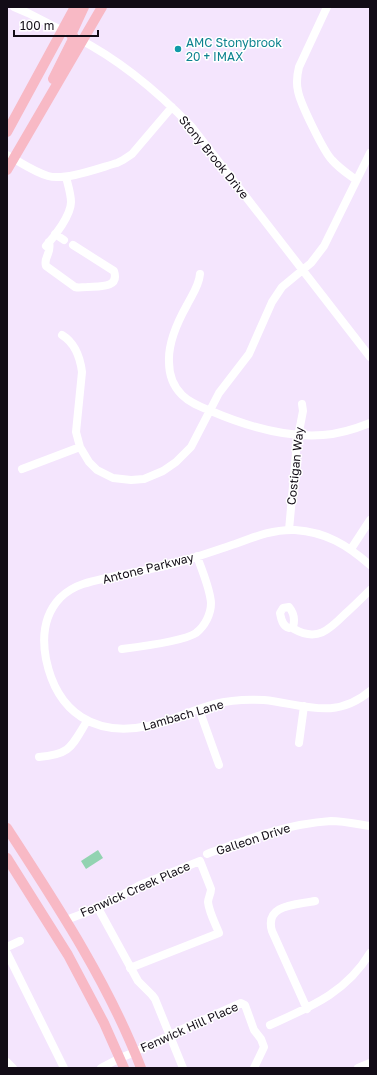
<svg xmlns="http://www.w3.org/2000/svg" width="377" height="1075" viewBox="0 0 377 1075" font-family="'Golos Text',sans-serif">
<rect width="100%" height="100%" fill="#f4e5fd"/>
<path fill="#92d3b1" d="M98,850L103,858L86,869L81,861Z"/>
<g fill="none" stroke-linecap="round" stroke-linejoin="round">
<path stroke="#fff" stroke-width="8" d="M14,7L28,13L67,33
M327,7L299,67C297,75 296,83 298,91C300,103 324,152 332,160C339,168 348,174 356,180
M77,38C120,60 157,91 191,126L370,357
M7,155C20,162 34,172 48,176C65,181 99,168 117,163L123,160L132,154L172,107
M55,234L64,240
M49,242C52,254 43,257 46,266L75,287C79,288 82,287 87,287C97,286 120,289 114,271L73,245
M46,246C55,236 71,215 71,202C71,194 68,185 66,177
M200,274C199,286 192,295 187,305C178,321 168,343 169,362C169,375 173,386 182,395C190,403 201,407 211,411C246,426 285,438 323,435C340,434 355,429 370,423
M62,335C75,343 80,356 82,372L76,432L80,447L89,462L97,470L113,478L131,480L144,479L163,471L176,462L191,447L219,393L249,354L272,302L282,287L311,263L324,246L370,153
M22,469L80,447
M289,530L297,442L303,411L302,404
M351,549L370,520
M370,565C347,545 326,532 295,530C274,529 254,537 235,544C214,551 194,558 173,564C143,572 112,575 83,584C74,587 66,592 60,598C44,615 42,638 46,659C57,713 95,737 148,726C171,721 192,710 214,704C230,700 247,699 264,700C303,704 335,721 370,691
M293,627C295,620 294,613 289,607L283,608L280,613C281,618 282,626 289,628C294,628 290,626 294,629C317,642 329,630 345,614C354,606 362,598 370,590
M122,649C138,647 184,641 196,633C205,626 211,614 211,603C210,588 202,571 197,556
M199,709L219,765
M299,743L304,706
M39,757C71,754 71,747 87,721
M207,854C248,839 286,824 331,821C343,821 357,824 370,826
M98,908L138,981L152,995L155,999L183,1068
M66,920L98,908L140,885L200,861L211,889C211,894 208,898 208,902C209,912 215,923 219,933L130,968
M7,947L20,941
M7,953L64,1068
M307,1009L272,931C264,904 297,905 315,901
M270,1025C310,1007 346,993 370,953
M7,1062L13,1068
M101,1068L120,1058L135,1052L178,1031L241,1003L245,1005L254,1030L261,1039L264,1047L254,1068
M358,1068L370,1063"/>
<path stroke="#f8b9c5" stroke-width="10" d="M71,35L84,7
M53,79L74,37
M7,132L75,7
M7,170L102,7
M7,828C57,905 108,982 141,1068
M7,858L68,955L104,1023L124,1068"/>
</g>
<circle fill="#0f9aa8" stroke="#fff" stroke-width="1.5" cx="178" cy="49" r="4"/>
<g text-anchor="middle" dominant-baseline="central" stroke-width="3" stroke-linejoin="round" paint-order="stroke">
<g font-size="12" fill="#0d838f" stroke="#fff" text-anchor="start">
<text x="186" y="42">AMC Stonybrook<tspan x="186" dy="14">20 + IMAX</tspan></text>
</g>
<g font-size="12" fill="#120c16" stroke="#fff">
<text transform="translate(214 157) rotate(51)">Stony Brook Drive</text>
<text transform="translate(295 466) rotate(-84)">Costigan Way</text>
<text transform="translate(148 568) rotate(-14)">Antone Parkway</text>
<text transform="translate(183 715) rotate(-16)">Lambach Lane</text>
<text transform="translate(253 839) rotate(-18)">Galleon Drive</text>
<text transform="translate(135 889) rotate(-24)">Fenwick Creek Place</text>
<text transform="translate(189 1027) rotate(-24)">Fenwick Hill Place</text>
</g>
</g>
<rect width="377" height="1075" fill="none" stroke="#120c16" stroke-width="16"/>
<path d="M14 30v6h84v-6" fill="none" stroke="#120c16" stroke-width="2"/>
<text x="20" y="30" font-size="12" fill="#120c16" stroke="#ffffff" stroke-width="3" paint-order="stroke">100 m</text>
</svg>
